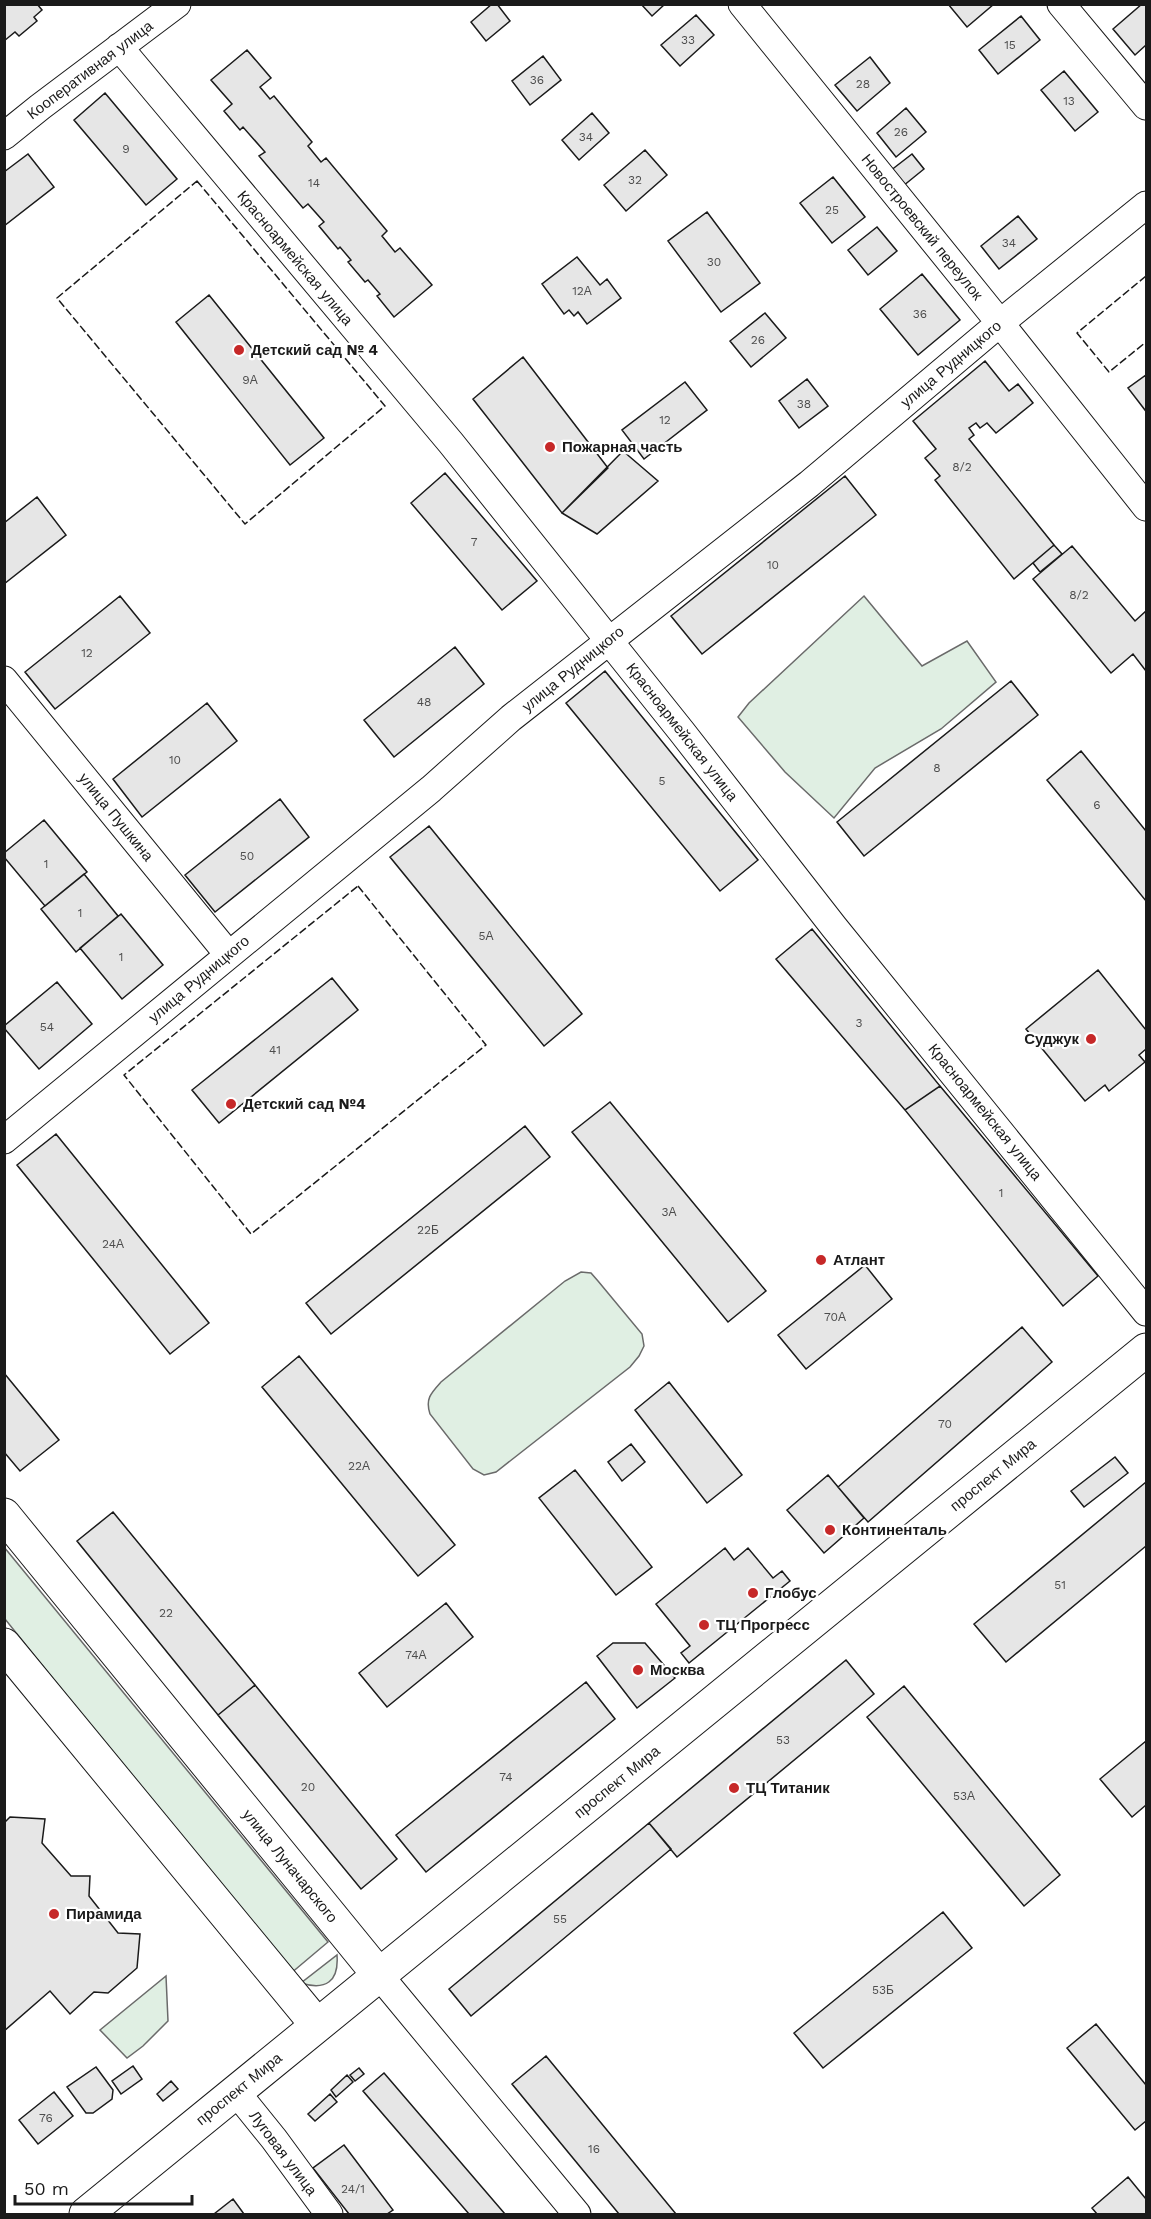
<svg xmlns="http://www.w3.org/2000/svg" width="1151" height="2219" viewBox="0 0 1151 2219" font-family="'Work Sans',sans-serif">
<rect width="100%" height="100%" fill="#fff"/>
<path fill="#e0efe3" stroke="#6a6a6a" stroke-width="1.5" d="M864,596L922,666L967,641L996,682L941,729L875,768L834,818L785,772L738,717L749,703Z
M581,1272L591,1273L598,1281L642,1334L644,1346L639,1356L630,1367L496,1472L484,1475L473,1469L430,1414C425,1399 431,1393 441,1382L565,1281Z
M4,1547L328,1942L290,1974L5,1619Z
M337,1955C339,1981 326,1991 301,1983Z
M166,1976L168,2021L143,2046L127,2058L100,2030Z"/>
<path fill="#e6e6e6" stroke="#1a1a1a" stroke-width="1.5" d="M4,4H37L42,10L34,17L37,21L19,36L15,32L4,41Z
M492,4H497L510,21L486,41L471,22Z
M641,4H665L652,16Z
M948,4H994L967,27Z
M1142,4H1146V45L1135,55L1113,29Z
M696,15L714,35L680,66L661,45Z
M1021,16L1040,40L998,74L979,50Z
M247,50L271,78L260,87L270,99L274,96L312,142L308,146L321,162L326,158L387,231L382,236L395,252L400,248L432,285L394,317L377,296L380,294L368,280L365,282L348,262L351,260L340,247L338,249L319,226L324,222L308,204L303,208L259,156L265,152L243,127L240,130L224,111L232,104L211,80Z
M543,56L561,80L530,105L512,81Z
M870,57L890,83L857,111L835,85Z
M1064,71L1098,112L1075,131L1041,90Z
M105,93L177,179L146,205L74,120Z
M906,108L926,132L896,157L877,133Z
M592,113L609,133L579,160L562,140Z
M645,150L667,175L626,211L604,185Z
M28,154L54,187L4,226V172Z
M912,154L924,169L903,186L890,171Z
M833,177L865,217L832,243L800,203Z
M707,212L760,283L721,312L668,241Z
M1018,216L1037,239L999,269L981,246Z
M877,227L897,251L868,275L848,250Z
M577,257L600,285L607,279L621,298L587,324L578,312L574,316L569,310L564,314L542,284Z
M922,274L960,320L918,355L880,309Z
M209,295L324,438L290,465L176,322Z
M765,313L786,338L751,367L730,341Z
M523,357L608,468L562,513L473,399Z
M985,361L1009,391L1018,384L1033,403L996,433L987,423L980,428L976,423L969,428L974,435L969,439L1054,545L1014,579L935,480L940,476L925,458L936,449L913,421Z
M1146,375V409L1145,410L1128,388Z
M807,379L828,406L799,428L779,401Z
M685,382L707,410L644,459L622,430Z
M623,451L658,481L597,534L562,513Z
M445,473L537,581L502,610L411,503Z
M845,476L876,515L702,654L671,616Z
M37,497L66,535L4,584V523Z
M1054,545L1062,554L1040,572L1033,563Z
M1072,546L1135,621L1146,611V671L1133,654L1111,673L1033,579Z
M120,596L150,633L55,709L25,672Z
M455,647L484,684L394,757L364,720Z
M605,671L758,860L720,891L566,703Z
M1011,681L1038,715L864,856L837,822Z
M207,703L237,741L142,817L113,779Z
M1081,751L1146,831V901L1047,780Z
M280,799L309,837L215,912L185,875Z
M44,820L87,872L45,906L4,857V853Z
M429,826L582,1014L544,1046L390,857Z
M84,874L118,916L76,952L41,909Z
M121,914L163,965L122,999L80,948Z
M812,929L940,1086L905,1110L776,959Z
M1098,970L1146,1030V1049L1139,1055L1145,1062L1109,1091L1105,1085L1085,1101L1026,1029Z
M332,978L358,1010L219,1123L192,1090Z
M57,982L92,1024L39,1069L4,1028V1026Z
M940,1086L1098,1276L1063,1306L905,1110Z
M610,1102L766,1291L728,1322L572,1132Z
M525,1126L550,1157L331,1334L306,1303Z
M56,1134L209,1323L170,1354L17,1165Z
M865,1265L892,1299L806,1369L778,1335Z
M1022,1327L1052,1362L868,1522L838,1487Z
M299,1356L455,1545L418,1576L262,1387Z
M4,1373L59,1440L20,1471L4,1452Z
M669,1382L742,1475L707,1503L635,1410Z
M631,1444L645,1462L622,1481L608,1462Z
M1115,1457L1128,1473L1084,1507L1071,1491Z
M575,1470L652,1567L616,1595L539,1498Z
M828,1475L864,1518L824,1553L787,1510Z
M1146,1482V1546L1006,1662L974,1624Z
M113,1512L255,1685L218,1715L77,1541Z
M725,1548L734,1560L748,1548L773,1578L782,1571L790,1581L689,1663L681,1653L690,1646L656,1604Z
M446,1603L473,1637L387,1707L359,1673Z
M613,1643H645L675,1678L637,1708L597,1656Z
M846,1660L874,1694L677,1857L649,1823Z
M586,1682L615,1719L426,1872L396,1835Z
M255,1685L397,1859L361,1889L218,1715Z
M904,1686L1060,1875L1024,1906L867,1717Z
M1146,1741V1805L1132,1817L1100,1779Z
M10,1817L45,1819L42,1843L71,1876H90L89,1896L118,1933L140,1934L137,1968L108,1993L94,1992L70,2014L50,1991L4,2031V1823Z
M649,1823L671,1849L471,2016L449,1989Z
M943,1912L972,1948L823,2068L794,2033Z
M1096,2024L1146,2085V2121L1135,2130L1067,2048Z
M546,2056L676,2214H619L512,2084Z
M133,2066L142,2079L121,2094L112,2081Z
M96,2067L113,2090L112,2099L93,2113H86L67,2087Z
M359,2068L364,2074L355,2081L350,2075Z
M384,2073L505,2214H469L363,2091Z
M347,2075L353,2082L336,2097L331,2090Z
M171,2081L178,2089L163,2101L157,2094Z
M54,2092L73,2116L38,2144L19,2120Z
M330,2094L337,2102L315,2121L308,2114Z
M344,2145L393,2210L387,2214H349L313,2168Z
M1128,2177L1146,2199V2214H1097L1092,2208Z
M233,2199L244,2214H214Z"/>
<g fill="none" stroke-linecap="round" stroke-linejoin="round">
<defs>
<path id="minor" d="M742,4L1000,323L1146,507
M1061,4L1146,106
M119,47L451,443L682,732L834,927L1146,1312
M4,136L40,107L177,4
M4,680L228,954
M4,1140L431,789L511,718L809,484L1000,323L1146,205
M379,1975L577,2214
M236,2092L274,2139L329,2214"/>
<path id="major" d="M4,1515L379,1975
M4,1645L317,2025
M86,2214L1146,1350"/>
</defs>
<use href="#minor" stroke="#1a1a1a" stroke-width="29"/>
<use href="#major" stroke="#1a1a1a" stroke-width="35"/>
<use href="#minor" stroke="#fff" stroke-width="27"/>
<use href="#major" stroke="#fff" stroke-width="33"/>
<path stroke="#1a1a1a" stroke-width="1.5" stroke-dasharray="8 3" stroke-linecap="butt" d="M197,181L385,406L245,524L57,298Z
M1146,276L1077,333L1109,372L1146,342
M358,886L486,1045L251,1234L124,1075Z"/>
</g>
<g fill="#c62828" stroke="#fff" stroke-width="2">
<circle cx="239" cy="350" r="6"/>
<circle cx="550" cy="447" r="6"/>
<circle cx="1091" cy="1039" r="6"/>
<circle cx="231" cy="1104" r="6"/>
<circle cx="821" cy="1260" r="6"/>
<circle cx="830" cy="1530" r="6"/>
<circle cx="753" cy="1593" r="6"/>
<circle cx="704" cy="1625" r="6"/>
<circle cx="638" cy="1670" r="6"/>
<circle cx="734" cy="1788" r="6"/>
<circle cx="54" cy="1914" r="6"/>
</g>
<g text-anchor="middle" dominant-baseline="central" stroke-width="4.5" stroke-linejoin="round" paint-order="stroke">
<g font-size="12" fill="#4d4d4d">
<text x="688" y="40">33</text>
<text x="1010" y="45">15</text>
<text x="537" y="80">36</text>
<text x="863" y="84">28</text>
<text x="1069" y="101">13</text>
<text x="901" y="132">26</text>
<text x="586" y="137">34</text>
<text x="126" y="149">9</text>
<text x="635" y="180">32</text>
<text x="314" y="183">14</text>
<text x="832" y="210">25</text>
<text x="1009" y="243">34</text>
<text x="714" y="262">30</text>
<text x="582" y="291">12А</text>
<text x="920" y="314">36</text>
<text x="758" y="340">26</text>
<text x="250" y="380">9А</text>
<text x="804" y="404">38</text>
<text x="665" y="420">12</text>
<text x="962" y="467">8/2</text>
<text x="474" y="542">7</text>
<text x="773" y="565">10</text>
<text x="1079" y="595">8/2</text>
<text x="87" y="653">12</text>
<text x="424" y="702">48</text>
<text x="175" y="760">10</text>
<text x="937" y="768">8</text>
<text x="662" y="781">5</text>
<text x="1097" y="805">6</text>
<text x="247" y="856">50</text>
<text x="46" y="864">1</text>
<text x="80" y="913">1</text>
<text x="486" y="936">5А</text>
<text x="121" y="957">1</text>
<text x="859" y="1023">3</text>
<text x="47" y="1027">54</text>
<text x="275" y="1050">41</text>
<text x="1001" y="1193">1</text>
<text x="669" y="1212">3А</text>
<text x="428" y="1230">22Б</text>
<text x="113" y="1244">24А</text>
<text x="835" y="1317">70А</text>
<text x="945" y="1424">70</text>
<text x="359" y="1466">22А</text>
<text x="1060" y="1585">51</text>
<text x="166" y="1613">22</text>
<text x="416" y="1655">74А</text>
<text x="783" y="1740">53</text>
<text x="506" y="1777">74</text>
<text x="308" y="1787">20</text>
<text x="964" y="1796">53А</text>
<text x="560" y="1919">55</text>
<text x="883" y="1990">53Б</text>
<text x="46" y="2118">76</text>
<text x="594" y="2149">16</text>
<text x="353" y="2189">24/1</text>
</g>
<g font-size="15" fill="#1a1a1a" stroke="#fff">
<text transform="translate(90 70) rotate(-37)">Кооперативная улица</text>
<text transform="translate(922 227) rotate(51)">Новостроевский переулок</text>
<text transform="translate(295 258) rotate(50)">Красноармейская улица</text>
<text transform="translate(951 364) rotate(-40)">улица Рудницкого</text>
<text transform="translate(573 669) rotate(-39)">улица Рудницкого</text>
<text transform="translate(682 732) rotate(52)">Красноармейская улица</text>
<text transform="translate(116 817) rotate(51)">улица Пушкина</text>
<text transform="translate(199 979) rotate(-40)">улица Рудницкого</text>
<text transform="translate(985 1112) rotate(51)">Красноармейская улица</text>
<text transform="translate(993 1475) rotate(-39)">проспект Мира</text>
<text transform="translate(617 1782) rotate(-39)">проспект Мира</text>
<text transform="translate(290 1866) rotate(51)">улица Луначарского</text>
<text transform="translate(239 2089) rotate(-39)">проспект Мира</text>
<text transform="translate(283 2153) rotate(53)">Луговая улица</text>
</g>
<g font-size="15" font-weight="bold" fill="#1a1a1a" stroke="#fff" text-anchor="start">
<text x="251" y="350">Детский сад № 4</text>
<text x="562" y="447">Пожарная часть</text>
<text x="1079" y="1039" text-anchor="end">Суджук</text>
<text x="243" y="1104">Детский сад №4</text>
<text x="833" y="1260">Атлант</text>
<text x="842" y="1530">Континенталь</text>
<text x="765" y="1593">Глобус</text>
<text x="716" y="1625">ТЦ Прогресс</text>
<text x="650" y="1670">Москва</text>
<text x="746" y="1788">ТЦ Титаник</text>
<text x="66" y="1914">Пирамида</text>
</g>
</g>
<rect width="1151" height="2219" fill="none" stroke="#1a1a1a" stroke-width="12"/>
<path d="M15 2195v9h177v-9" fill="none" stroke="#1a1a1a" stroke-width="3"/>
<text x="24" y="2195" font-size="18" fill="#1a1a1a" stroke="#ffffff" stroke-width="4.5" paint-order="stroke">50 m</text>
</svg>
